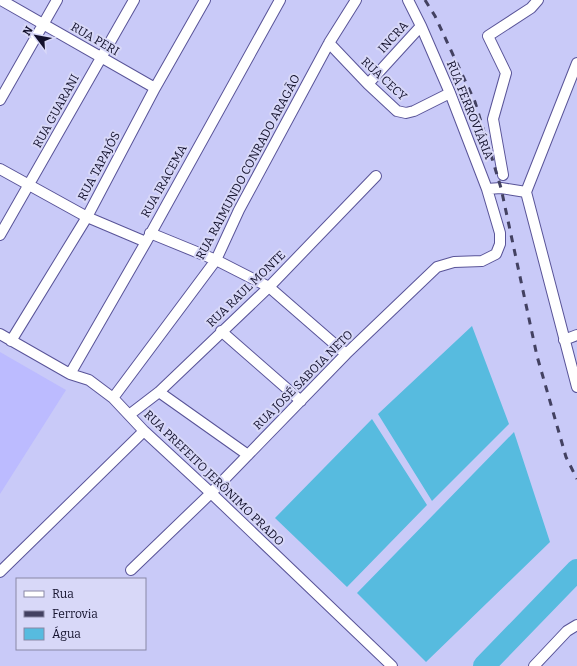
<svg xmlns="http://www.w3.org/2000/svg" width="577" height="666" viewBox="0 0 577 666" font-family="Bitter,serif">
<rect width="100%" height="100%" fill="#c9caf8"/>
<path fill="#bcbbff" d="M0,352L66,390L0,494Z"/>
<path fill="#57bbdf" d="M472,326L509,424L432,501L378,414Z
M372,419L427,505L347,587L275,518Z
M514,432L550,542L426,662L357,593Z"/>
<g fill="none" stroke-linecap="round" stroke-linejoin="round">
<path stroke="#57bbdf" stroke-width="22" d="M484,666L577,570"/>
<defs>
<path id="street" d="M1,0L155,88
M329,43L368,84L397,111L406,113L414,111L450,93
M368,84L421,26
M0,100L57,0
M0,169L87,217L146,242
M503,175L493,119L506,73L488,36L531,8L538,0
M487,189L501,188L526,192
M526,192L577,387
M526,192L577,63
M150,233L216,260L269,287L346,354
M0,235L134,0
M221,331L301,401
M0,334L70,374L89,380L113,398L144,431L211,493L392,666
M564,340L577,335
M11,341L87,217L155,88L205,0
M70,374L146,242L280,0
M159,392L248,455
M113,398L216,260L239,210L329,43L356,0
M129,415L159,392L269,287L376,176
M131,570L211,493L346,354L437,267L454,262L482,261L496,254L500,244V233L487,189L450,93L421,26L408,0
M0,572L144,431
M534,666L567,631L577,625"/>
</defs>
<use href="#street" stroke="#595498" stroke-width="12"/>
<use href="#street" stroke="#fff" stroke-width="10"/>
<path stroke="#434161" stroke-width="3" stroke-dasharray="7 7" stroke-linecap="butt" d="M425,0L435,16L475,102L501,188L537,356L566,457L577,479"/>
</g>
<g text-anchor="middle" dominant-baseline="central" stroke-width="4" stroke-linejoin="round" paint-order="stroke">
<g font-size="12" fill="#13112c" stroke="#d8d8f8">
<text transform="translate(393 37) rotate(-48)">INCRA</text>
<text transform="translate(95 39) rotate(30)">RUA PERI</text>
<text transform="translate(384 79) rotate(43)">RUA CECY</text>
<text transform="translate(470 110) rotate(68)">RUA FERROVIÁRIA</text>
<text transform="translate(56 111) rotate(-61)">RUA GUARANI</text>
<text transform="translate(99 166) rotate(-62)">RUA TAPAJÓS</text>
<text transform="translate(248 167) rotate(-62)">RUA RAIMUNDO CONRADO ARAGÃO</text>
<text transform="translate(164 181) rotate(-61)">RUA IRACEMA</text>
<text transform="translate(246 289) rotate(-44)">RUA RAUL MONTE</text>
<text transform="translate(303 380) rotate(-45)">RUA JOSÉ SABOIA NETO</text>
<text transform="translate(214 478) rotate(44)">RUA PREFEITO JERÔNIMO PRADO</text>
</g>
</g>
<rect x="16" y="578" width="130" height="72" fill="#d8d8f8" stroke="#8988a6"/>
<rect x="24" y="591" width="20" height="6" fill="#ffffff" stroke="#8988a6"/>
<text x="52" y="598" font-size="12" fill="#13112c">Rua</text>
<rect x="24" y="611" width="20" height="6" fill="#434161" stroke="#8988a6"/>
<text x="52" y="618" font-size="12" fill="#13112c">Ferrovia</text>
<rect x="24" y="628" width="20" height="12" fill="#57bbdf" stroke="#8988a6"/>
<text x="52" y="638" font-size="12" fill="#13112c">Água</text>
<g transform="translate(36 36) rotate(302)" stroke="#d8d8f8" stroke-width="3" paint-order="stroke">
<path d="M0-3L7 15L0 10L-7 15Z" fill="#13112c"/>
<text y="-6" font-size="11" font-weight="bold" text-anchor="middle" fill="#13112c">N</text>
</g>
</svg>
